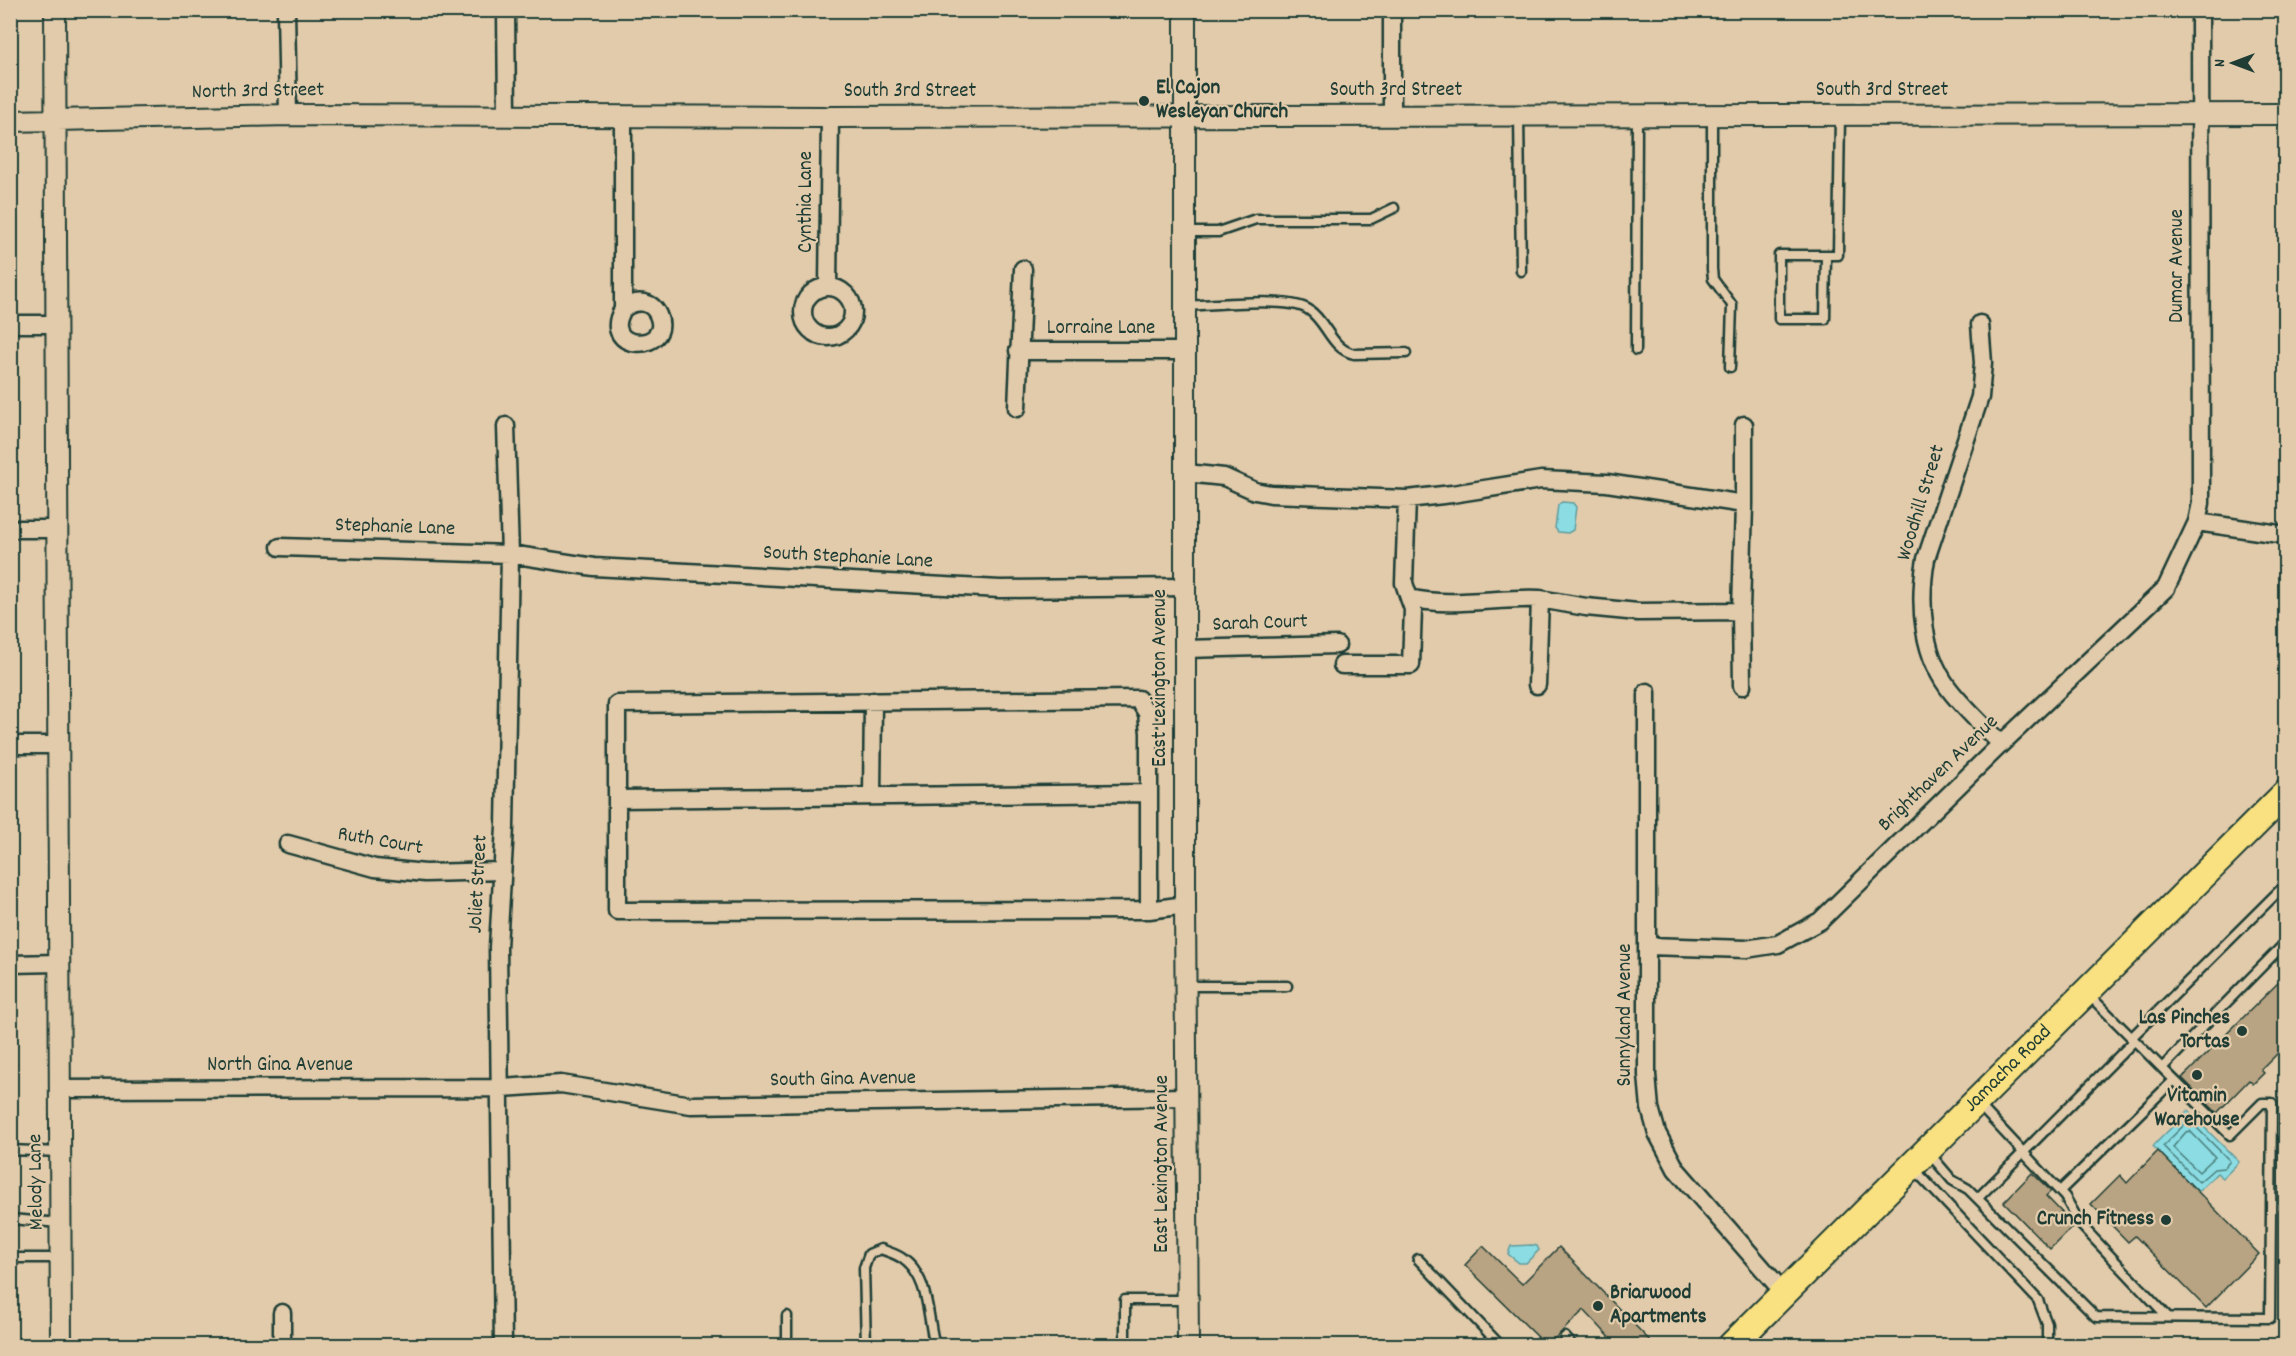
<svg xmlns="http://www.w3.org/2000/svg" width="2296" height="1356" viewBox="0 0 2296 1356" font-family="Dekko,sans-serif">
<rect width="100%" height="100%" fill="#e2cbab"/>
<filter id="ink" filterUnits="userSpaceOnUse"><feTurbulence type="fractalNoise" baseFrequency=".0167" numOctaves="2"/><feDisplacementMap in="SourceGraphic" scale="12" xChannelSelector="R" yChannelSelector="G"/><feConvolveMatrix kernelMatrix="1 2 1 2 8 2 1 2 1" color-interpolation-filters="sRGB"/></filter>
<g filter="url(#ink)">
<path fill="#8bdce3" stroke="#609c9d" stroke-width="1.5" d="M1562,502L1573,503L1576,507L1573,530L1568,533L1558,532L1555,528L1558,505Z
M2188,1111L2239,1162L2223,1178L2217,1173L2198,1192L2153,1146Z
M1532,1245L1537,1246L1539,1250L1526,1263H1519L1508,1254L1511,1246Z"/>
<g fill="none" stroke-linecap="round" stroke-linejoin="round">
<path stroke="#4a7d7a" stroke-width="1.5" d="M2189,1120L2230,1161L2224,1168L2214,1169L2199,1182L2163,1146Z
M2190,1131L2215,1157L2199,1172L2173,1147L2186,1132Z"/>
</g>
<path fill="#b8a382" stroke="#1f3d34" stroke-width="1.5" d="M2286,975V1045L2261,1070L2264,1073L2253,1084L2249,1080L2217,1113L2182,1078Z
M2158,1151L2259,1254L2206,1308L2135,1236L2128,1242L2091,1204L2120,1175L2127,1183Z
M2032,1173L2051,1191L2046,1196L2074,1225L2050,1249L2004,1202Z
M1483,1246L1522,1284L1559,1247L1655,1346H1618L1584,1310L1547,1346L1465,1265Z"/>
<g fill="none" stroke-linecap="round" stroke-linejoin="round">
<defs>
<path id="service" d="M1519,115L1521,271
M1712,116V269L1713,279L1732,305L1730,367
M1185,232H1218L1256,219H1371L1394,208
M1826,255L1825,319H1779V255H1838L1840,115
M1186,306C1211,305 1291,296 1309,310C1327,322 1331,349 1354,354L1406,353
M1636,350L1637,115
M1186,986H1287
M2088,994L2162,1068L2286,942
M2131,1038L2286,884
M1978,1104L2065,1197L2081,1225L2168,1317
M10,1150L60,1152
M1929,1153L1952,1180L1968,1189L2096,1317L2270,1318L2272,1103H2262L2230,1135L2162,1068
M1914,1169L2038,1300L2047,1324V1346
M2060,1191L2174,1080
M1978,1198L2134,1041
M10,1219L61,1223
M10,1258H61
M1418,1259L1501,1346
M787,1316V1346
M1749,1331L1763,1346
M1565,1337L1573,1346
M866,1346L864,1268L869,1254L881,1249C888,1252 897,1254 903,1259C930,1278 927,1317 935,1346
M1125,1346V1300H1187"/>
<path id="minor" d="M286,10L288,115
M506,10L507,115
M1392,10V115
M824,117H830L828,287
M803 312a25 25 0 1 1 50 0a25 25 0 1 1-50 0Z
M623,309C634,300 651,299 658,315C674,353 598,353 623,309V115
M10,324H57
M1980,324L1983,363L1980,397L1926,559C1918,605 1922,657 1953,694C1968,712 1985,728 2001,744
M1018,351H1184
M1017,408L1023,269
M1744,425V504
M1186,473L1224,477L1255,491L1271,494L1407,499L1452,494L1541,480L1607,483L1744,504L1741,611L1742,686
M1407,499L1404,583L1409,598C1452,608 1497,597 1540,599
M2197,522L2286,535
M10,529H58
M280,547L510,554L594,567L1000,589L1185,587
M1185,649L1337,645
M1342,665H1411L1413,609L1409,598
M1537,685L1540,599L1586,607L1638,612L1741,611
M1647,692V1075L1650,1108L1657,1133L1676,1169L1784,1293
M10,745H59
M872,796L873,701
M617,799L1148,793
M288,844L375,868L425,873L502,871
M1149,910V733L1147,713L1138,699L617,704V911L1149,910L1185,905
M1648,946L1746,949L1778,944L1820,921L2001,744L2166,588L2197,522L2201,503L2200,10
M10,964L58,963
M59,1089L502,1088L561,1084L691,1105L1187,1097
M282,1313V1346
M503,1346L498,947L505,827L510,554L506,426"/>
<path id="tertiary" d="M55,10L61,1346
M1185,10V905L1188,1346
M830,117L2286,114
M10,121L288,115L824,117"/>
<g id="primary">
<path id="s1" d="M1731,1346L2286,793"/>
</g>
</defs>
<use href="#service" stroke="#1f3d34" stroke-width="13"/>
<use href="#minor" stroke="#1f3d34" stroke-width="21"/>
<use href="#tertiary" stroke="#1f3d34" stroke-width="24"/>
<use href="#primary" stroke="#1f3d34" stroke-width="30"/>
<use href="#service" stroke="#e2cbab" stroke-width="8"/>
<use href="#minor" stroke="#e2cbab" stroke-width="16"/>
<use href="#tertiary" stroke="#e2cbab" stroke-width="20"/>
<use href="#primary" stroke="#f9e181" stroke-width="26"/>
</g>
</g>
<g fill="#1f3d34" stroke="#e2cbab" stroke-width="2">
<circle cx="1144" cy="101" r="6"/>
<circle cx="2242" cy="1031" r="6"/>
<circle cx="2197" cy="1075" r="6"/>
<circle cx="2166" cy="1220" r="6"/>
<circle cx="1598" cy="1306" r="6"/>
</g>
<g text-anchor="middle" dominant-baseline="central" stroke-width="4.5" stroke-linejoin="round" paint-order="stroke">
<g font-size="21" font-weight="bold" fill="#1f3d34" stroke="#e2cbab" text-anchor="start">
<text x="1156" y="89">El Cajon<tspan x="1156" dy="24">Wesleyan Church</tspan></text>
<text x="2230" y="1019" text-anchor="end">Las Pinches<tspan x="2230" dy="24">Tortas</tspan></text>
<text x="2197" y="1097" text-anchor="middle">Vitamin<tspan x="2197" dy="24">Warehouse</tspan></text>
<text x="2154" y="1220" text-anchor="end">Crunch Fitness</text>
<text x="1610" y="1294">Briarwood<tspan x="1610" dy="24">Apartments</tspan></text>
</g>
<g font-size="21" fill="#1f3d34" stroke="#e2cbab">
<text x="1396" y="91">South 3rd Street</text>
<text x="1882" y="91">South 3rd Street</text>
<text transform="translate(258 92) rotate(-1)">North 3rd Street</text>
<text x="910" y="92">South 3rd Street</text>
<text transform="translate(807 202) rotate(-90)">Cynthia Lane</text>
<text transform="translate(2178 266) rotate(-90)">Dumar Avenue</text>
<text x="1101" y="329">Lorraine Lane</text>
<text transform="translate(1922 503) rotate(-73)">Woodhill Street</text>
<text transform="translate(395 528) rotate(2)">Stephanie Lane</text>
<text transform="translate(848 558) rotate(3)">South Stephanie Lane</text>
<text transform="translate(1260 624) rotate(-2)">Sarah Court</text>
<text transform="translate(1161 678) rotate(-90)">East Lexington Avenue</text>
<text transform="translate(1939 774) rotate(-44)">Brighthaven Avenue</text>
<text transform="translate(380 842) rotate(10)">Ruth Court</text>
<text transform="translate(479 884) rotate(-87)">Joliet Street</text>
<text transform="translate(1626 1015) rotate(-90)">Sunnyland Avenue</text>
<text x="280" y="1066">North Gina Avenue</text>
<text stroke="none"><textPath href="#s1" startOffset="392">Jamacha Road</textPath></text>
<text transform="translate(843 1080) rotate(-1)">South Gina Avenue</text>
<text transform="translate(1163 1164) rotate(-90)">East Lexington Avenue</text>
<text transform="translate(37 1182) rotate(-91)">Melody Lane</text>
</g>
</g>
<rect width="2296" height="1356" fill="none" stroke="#e2cbab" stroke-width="36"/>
<rect x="18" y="18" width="2260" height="1320" fill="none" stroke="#1f3d34" stroke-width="2" filter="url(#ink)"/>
<g transform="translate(2233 63) rotate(270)" stroke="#e2cbab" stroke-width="4.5" paint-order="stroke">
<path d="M0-4.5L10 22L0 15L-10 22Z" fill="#1f3d34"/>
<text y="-9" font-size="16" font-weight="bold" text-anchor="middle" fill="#1f3d34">N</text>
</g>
</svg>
